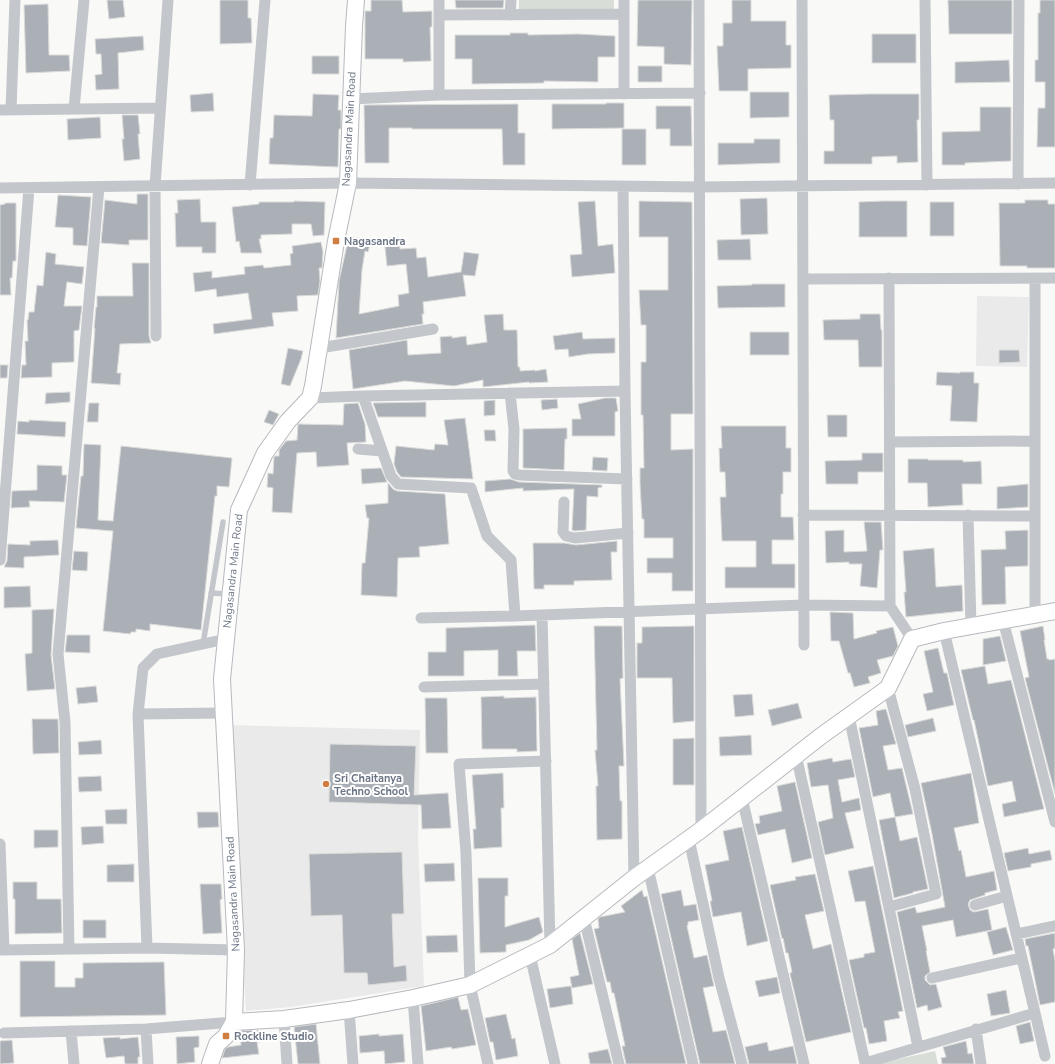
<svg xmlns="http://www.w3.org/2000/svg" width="1055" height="1064" viewBox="0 0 1055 1064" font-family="'Nunito Sans',sans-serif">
<rect width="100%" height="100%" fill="#f9f9f7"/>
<path fill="#eaeaea" d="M977,296L1029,297L1027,367L976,366Z
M230,725L420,730L418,839L424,986L291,1007L246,1011L236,846Z"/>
<path fill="#d8ded7" d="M519,0H614V9H519Z
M935,1051L938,1064H876Z"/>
<path fill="#abb0b7" stroke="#dbdbda" d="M107,0H123L125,17L109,19Z
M220,0H248V18H251L252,43L220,44Z
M371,0H402L403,12L432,11V27H430L431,61L403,62V59H365V11H371Z
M455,0H504L503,8H456Z
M638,0H692L691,65L664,64V47L637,46Z
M732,0H751V21H786V45H791V68L748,69V91H719L717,46H723V23H732Z
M948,0H1012V34H949Z
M1040,0H1055V147H1037L1038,108H1045V82H1035V60H1038V13H1040Z
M48,4L49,55H69L70,71L26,73L24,5Z
M510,33H528V35L578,34L615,36V57H598V82L544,81V83L472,84V59H455V35H510Z
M872,34H916V63H872Z
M143,36L144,50L118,53L119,89L96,90L95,75L102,74L101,54H96L95,39Z
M312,56H339V74H312Z
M1009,60L1010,82L955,83V62Z
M638,66H662V82H638Z
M750,92H789V117L750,118Z
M213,93L214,111L191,112L190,95Z
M313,94L339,95L338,110H341V129H339L338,167L269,164L270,138H273L274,115L312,116Z
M869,94H919V120H917L918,162L897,163V156L872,157V164H824V151H834V120H830L829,95Z
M606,103H624V128L552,129V104H606Z
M518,104V133H525V165H503L502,129H412V128H389V163H365L364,105Z
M656,106H691L692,146H670V129H656Z
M980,107H1011V161L965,163V165H942V132L980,131Z
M122,115H138L140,134H138L140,159L124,161L122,139H124Z
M100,117L101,138L68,140L67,119Z
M622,129H646V165H622Z
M754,139H780V163L718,165V143H754Z
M137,194H148V240H129V245L101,243L105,200L137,204Z
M58,195L91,197L87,246L73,245V228L55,227Z
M767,198L768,234L741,235L740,199Z
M200,199L201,222H216V253H202V247H176L175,213H178L177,200Z
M1025,200H1048V204H1055V268H1027V266H1000L999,203H1025Z
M294,201L325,202L324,235L313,236L311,224H292V234L261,235V239H259L262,253H241L239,241L236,242L232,207L259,204V202H294Z
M595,201L598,246L613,244L615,273L572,277L570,255L582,254L578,202Z
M639,201L692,202L693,414H671V450L693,449V591H672V573H647V558H673V538H644V519H642L640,484V468H644L643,415H641V362H646V325H641L639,290H668V237H639Z
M883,201H907V237H859V202Z
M930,202H954V236H930Z
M5,203H16V261H13L12,278H10L11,295H0V205L5,204Z
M349,236L371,241L368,252L365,251L362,270L359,314L399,306L398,295L409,293L406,264L387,266L384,238L399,237L400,249L416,248L417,258L426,257L428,277L461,272L464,252L479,254L475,276L463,275L466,296L423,302L424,314H422L423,324L336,338L339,281Z
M750,239L751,260H718L717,240Z
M321,242L323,252L322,268H319L320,281L318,295L297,296L298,311L272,313L274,326L214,334L213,324L252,319L248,293L217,297L216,289L195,292L193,273L212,271V278L245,274L244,267L263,265L264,268L291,265L290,254L293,253L292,246Z
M46,252L56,254L55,264L84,267L82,284L67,282L64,306H82L79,330L74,331V362L52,363V377L21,378L22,365H26L25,341H28L27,320H28L29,312H34L37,285L43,286Z
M132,263H149V336L151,343L120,344L117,373H121L120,385L91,383L95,328L94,329L96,307H97V296H133Z
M752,284H785V307L718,308L717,286L752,285Z
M503,314L504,330H517L518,367H520V371L535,370V371L546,369L548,382L529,383V382L483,387V380L454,386L405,381L353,389L349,350L407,340L408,355L441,353L440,337L452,336V338L466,336L467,345L487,342L484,315Z
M860,314H880L881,330H882V367H859L858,340H824L823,320L860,319Z
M582,332L583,339L615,338V353L588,354L569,357L568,349L555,350L553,336Z
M750,332H789V355H750Z
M288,348L303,351L301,359L290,386L281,384Z
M999,350H1019L1020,362L999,363Z
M0,365H8L7,378H0Z
M937,372L960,373V372H974V383H979L977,422L950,421L952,386L936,385Z
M70,392V402L45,404L46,393Z
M605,398H616L618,411L615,412V436H572V419H581L578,404Z
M557,399L558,408L542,410L541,400Z
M495,400V415L484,416V401Z
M426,402V417H378L373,403Z
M89,403H99L98,422H87Z
M358,403L365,424L366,442L347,443L349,465L317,467L316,452L297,453L292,513L272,512L273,488L267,487L268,473L273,474L274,457L275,456H279V450L286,441L297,440L298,424L343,425L344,404Z
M269,410L279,414L273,425L264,422Z
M827,415H847V437H828Z
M465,418L473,479L401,477L397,472L394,464L396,446L434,450L435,444L448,445L444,420Z
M29,420L66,422L65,437L17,434L18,421L29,422Z
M721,426H786V448H791V472H783V494H781V517H793L794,540H772V564H795V588H725V567H756V541H722L720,497H726L725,472H720L719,448H722Z
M567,428V439H565L564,470L523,468V429Z
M484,430H495L496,441H485Z
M84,444L101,445L98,520L113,521L121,446L232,458L229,487L217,486V496H215L201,630L150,624V631L136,629V632H131L130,634L103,631L113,531L76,528L81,476H83Z
M862,453H883V472H858V484H826L825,461L862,460Z
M593,457L608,458L607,471L592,470Z
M908,459H928V460H963V462L981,461L982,484H962L963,505L928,507L927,483H908Z
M37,465L62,466V475H67L64,502L29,501L30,507L11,508L12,491L37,490Z
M381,468L387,482L362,484L361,469Z
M510,479L519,482L602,485V487L598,488V497L587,496L586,530L575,531L572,530L574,489L523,491V488L485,492V481Z
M388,483L393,489L397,491L445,494L449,544L419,547L420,557L398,558L397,597L361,595L362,563H365L369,518H367L365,505L388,503Z
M1028,484V507L997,509V487Z
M864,522H881L883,550H880L877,588L860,586L862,564H849V562L826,563L825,531L844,530V552L867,551Z
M1028,530V566L1005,567L1006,604L982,605L981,550L1006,549L1005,531Z
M58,540L59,555L24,557V568L4,567L7,561L8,544L30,545V541Z
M617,541V552H611L612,580L574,581V585H544V589H534L533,543H564L576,545Z
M934,548L936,587L962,585L963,611L906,617L904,592H906L903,551Z
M74,551L88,552L87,571L72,570Z
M30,586L31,607L4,608V587Z
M54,609L51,655L55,689L27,691L25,654L32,653V610Z
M830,612L853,613L854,639L877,633L876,631L893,627L898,646L893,656L877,660L881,673L868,677L870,683L854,687L850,673H848L839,641H831Z
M535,625L536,651H517L518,676H498V650L464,651V676H428V652H446V628Z
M594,626H622L623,678L620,679L624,766H619L620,801H622V839L597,840L596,786H598L595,750H597Z
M694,626V721L673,723L672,678H637V643H642V627Z
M1043,626L1045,640H1044L1047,659H1049V660L1055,659V794L1025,678L1029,677L1020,631Z
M67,635H90V653L65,652Z
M1000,636L1006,661L983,665V639Z
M938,648L944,673H947L954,705L927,711L923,694L933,692L924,651Z
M985,666L988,684L1011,680L1044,809L1004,817L1002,804L1016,801L1012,781L988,786L974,720H973L961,670Z
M96,686L98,702L78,704L76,688Z
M752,694L754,715L735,717L733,695Z
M504,696V698L536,697L537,751L517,752V749H482L481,697Z
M425,698H447L448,753H426Z
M798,703L802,718L772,726L768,710Z
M886,709L896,744L883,746L888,770L902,768L913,814L895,817L900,841L917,837L928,889L913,892V893L894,898L879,820L895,817L890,793L873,797L859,728L878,725L876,711Z
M933,718L936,731L908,737L905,725Z
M32,719H58L59,753L33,754Z
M751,735L752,755L720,756L719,737Z
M694,738V785H673V739Z
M101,740L102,754L79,755L78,742Z
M330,744L416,746L414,795L448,793L451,828L422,829L421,805L329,802Z
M832,758L833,762L851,759L855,777L838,780L842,802L859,798L861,810L845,813L854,848L825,855L818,822L833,818L828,785L811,787L807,763Z
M503,773L504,808H501L502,847L474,849L473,829H476L472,775Z
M971,773L979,823L954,828L959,851L961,850L966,877L994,871L997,890L985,893V895L970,900L968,904L970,910L974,912L988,909L992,930L956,937L953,920L922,926L927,951H926L930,972L925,976V980L930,985L936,984L942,1007L928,1011L927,1005L917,1008L897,912L915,907L917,913L945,907L932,834L921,783Z
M101,776L102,791L79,792L78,777Z
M795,782L812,858L792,863L785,829L758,835L755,824L760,823L759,816L782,811L777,786Z
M127,809V824H106L105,810Z
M197,812H218L219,827L198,828Z
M103,826L104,843L82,845L81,827Z
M742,827L768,941L747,946L741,912L713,917L710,901H712L705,865L729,860L723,831Z
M34,830H58V847L34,848Z
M1028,848L1029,854L1050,850L1052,860L1031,864V867L1008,871L1004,853Z
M402,852L404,914H392L394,967L406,965L407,981L368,985L367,973H344L342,915L311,916L309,854Z
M454,863L455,881L425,882L424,864Z
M134,864V882H107V865Z
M873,866L903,1011L898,1012L900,1018L884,1021L887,1041L869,1044L866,1028H864L849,960L864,957V954L875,952L865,901L855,902L848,871Z
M815,874L824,911L805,915L813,949L831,944L851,1032L806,1042L790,974V973L792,972L788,953H786L783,938L782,939L770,885L796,880L795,877Z
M478,878H508V896H505V927L539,917L543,932L529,940L506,945V952L480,953Z
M13,882H37V899H61L62,933L15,934V899H13Z
M200,884H221L222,899L220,900L222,933L203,934Z
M642,890L644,897L647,896L686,1064H626L622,1046H625L614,993H612L610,982H607L594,929L599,928L598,919L600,917L625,912L621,906Z
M681,890L684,906L696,904L699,920L688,922V925L687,926L694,958L707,955L714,986L703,988L713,1032L726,1030L735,1064H700L661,894Z
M83,920H106V938H83Z
M1006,927L1013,950L993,955L987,932Z
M580,933L593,984L572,988L570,977L579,975L572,939Z
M1055,933V948L1053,949L1055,961V1002L1040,1005L1028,946H1026L1025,939Z
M457,935L458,952L427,953L426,936Z
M20,961H55V987H75V978H83V963L164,962L166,1015L20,1017Z
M777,977L780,993L759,997L755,981Z
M571,986L573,1004L550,1008L547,989Z
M1006,990L1010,1013L991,1016L987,994Z
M458,997L461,1010L468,1009L476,1045L452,1049L451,1047L426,1051L421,1006Z
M506,1014L512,1039L515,1038L518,1056L496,1060L493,1042H490L485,1018Z
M1030,1022L1034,1041L1020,1044L1016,1026Z
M316,1024L320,1064H298L294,1027Z
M258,1030L260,1042H257L259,1054L222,1058L225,1049L228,1047L241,1045L240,1031Z
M379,1034V1036L403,1034L405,1062L385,1064L384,1051L360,1053L359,1036Z
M199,1036V1047L194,1048L195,1062L177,1064L176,1037Z
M120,1037V1039L138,1037L140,1057H138V1064H125L124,1056L106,1058L103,1038Z
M12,1040L14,1063L0,1064V1041Z
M966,1041L968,1054L972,1053L974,1064H942L941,1058L946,1057L943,1047Z
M767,1042L769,1051L793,1046L797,1064H749L745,1047Z
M608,1049L612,1064H590L588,1053Z"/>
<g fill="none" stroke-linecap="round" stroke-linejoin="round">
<defs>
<path id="secondary" d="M234,1022L284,1019L349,1010L413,998L470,985L550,945L634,878L701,830L821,736L888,688L912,639L944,631L1055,611
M210,1064L217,1044L226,1036L234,1022L236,950L222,679L239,510L265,453L288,421L310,398L313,386L336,241L348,183L354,26L356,0"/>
</defs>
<use href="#secondary" stroke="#b6b9be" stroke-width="18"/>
<path stroke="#c3c6ca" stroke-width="5.5" d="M211,593L229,594
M203,644L223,522"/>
<path stroke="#c3c6ca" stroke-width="11" d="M699,0L701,830
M802,0L804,645
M925,0L927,185
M439,15L623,14
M510,15L511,0
M624,94V0
M439,95V0
M351,99L439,95L700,93
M74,109L84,0
M0,110L160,108
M11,110L15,0
M1018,184L1019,0
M250,185L265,0
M623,186L625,391L634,878
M0,188L348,183L700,187L1055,183
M889,278L890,606L912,639
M803,279L1055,278
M156,336L155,186L168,0
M320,348L433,329
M510,393L514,429L513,471L515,474L519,475L627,479
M363,396L391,476L398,484L471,488L487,536L511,560L515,616
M310,398L363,396L625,391
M890,442L1035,441
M358,449L382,451
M564,502L563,532L566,536L575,538L628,533
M803,515L1034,516
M968,515L971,626
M0,560L29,188
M1035,614V278
M542,615L550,945
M421,618L515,616L804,605L890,606
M1003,620L1055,822
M944,631L1035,1013
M424,687L544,684
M888,688L915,789L936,894L889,907
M138,714L224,713
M849,716L918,1047
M796,755L865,1063L1035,1013L1045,1056
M742,798L804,1064
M689,839L719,978L742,1064
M0,844L4,950
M648,868L693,1064
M975,905L1007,896
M584,918L619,1064
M1016,934L1055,926
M147,948L138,714L143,668L157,654L226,639
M69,949L65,722L58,654L99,187
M0,950L147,948L236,950
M530,955L555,1064
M932,978L1021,958
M413,998L418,1064
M349,1010L353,1064
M284,1019L287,1064
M146,1029L148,1064
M976,1029L981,1064
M71,1031L74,1064
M4,1033L146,1029L234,1022
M488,1064L470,985L466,853L459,764L546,761"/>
<use href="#secondary" stroke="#fff" stroke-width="16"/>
</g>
<g fill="#d07d41" stroke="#fff" stroke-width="1.5">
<rect x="332" y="237" width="8" height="8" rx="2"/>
<circle cx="326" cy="784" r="4"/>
<rect x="222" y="1032" width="8" height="8" rx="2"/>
</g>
<g text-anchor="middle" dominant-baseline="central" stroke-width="4" stroke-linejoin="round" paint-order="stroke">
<g font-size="11" fill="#6c7585" stroke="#fff">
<text transform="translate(349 129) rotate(-87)">Nagasandra Main Road</text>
<text transform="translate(233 571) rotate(-84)">Nagasandra Main Road</text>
<text transform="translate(233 894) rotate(-93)">Nagasandra Main Road</text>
</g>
<g font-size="11" font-weight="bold" fill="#6c7585" stroke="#fff" text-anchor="start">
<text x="344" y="241">Nagasandra</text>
<text x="334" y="778">Sri Chaitanya<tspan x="334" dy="13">Techno School</tspan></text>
<text x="234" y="1036">Rockline Studio</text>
</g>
</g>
</svg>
